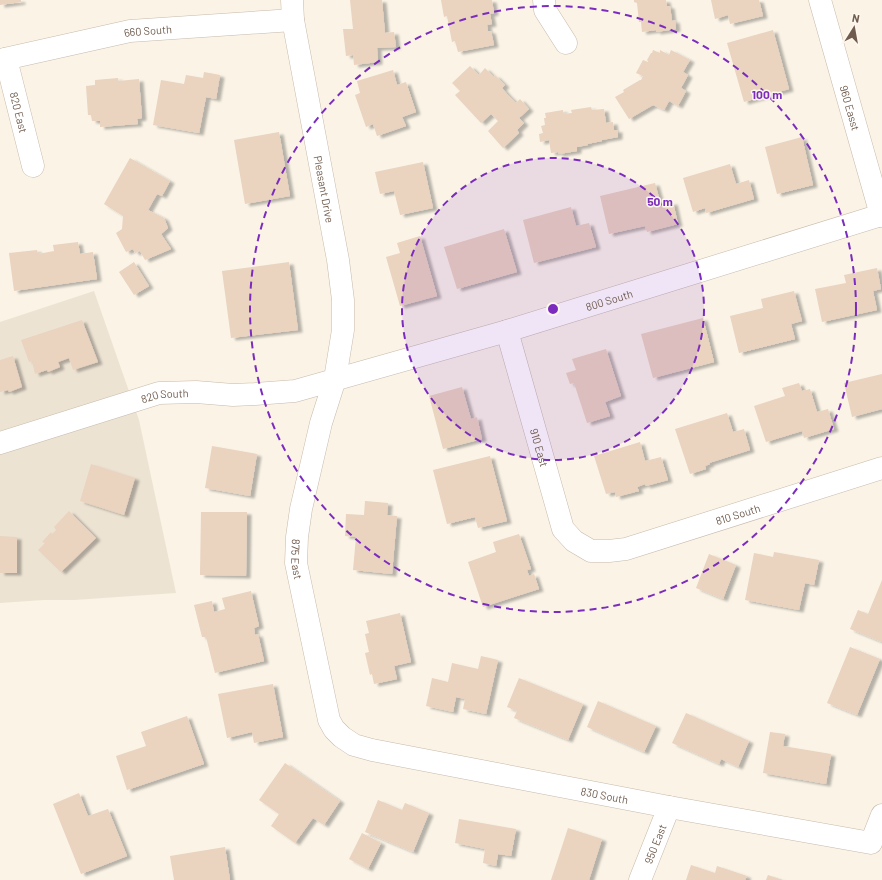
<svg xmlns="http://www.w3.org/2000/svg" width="882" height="880" viewBox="0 0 882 880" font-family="Barlow,sans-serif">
<defs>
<filter id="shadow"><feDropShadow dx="4.5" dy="2.5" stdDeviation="1" flood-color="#0004"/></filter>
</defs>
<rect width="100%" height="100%" fill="#faf3e6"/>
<path fill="#ede3d3" d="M94,291L139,420L176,593L74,600H44L0,603V322Z"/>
<path fill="#ead3bf" filter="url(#shadow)" d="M0,0H21V2L0,5Z
M350,0H382L385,33L394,32L396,47L377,48L378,62L354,65L353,55L346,56L343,29H353Z
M441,0H492L494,13L490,14L492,24L487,25L488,31H491L494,45L458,52L455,41L452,42L447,16L444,17Z
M634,0H666L667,6H670L672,21L675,20L676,29L656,32V30L642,32L641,22H639L637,3L634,2Z
M711,0H759L763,16L730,24L728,15L715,19Z
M773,30L789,89L744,102L727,43Z
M653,50L660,53V50L669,55L671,50L690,60L683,72L688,75L681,88L686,91L678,106L669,101L664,110L653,105L629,119L615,97L624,92L623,90L640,80H641L643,76L636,73L643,60L648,62V61L647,60L651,53H652Z
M470,66L479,75L485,68L494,77L495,75L505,85L502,88L507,94L516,103L520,99L529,109L519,118L524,123L517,130L519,133L503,148L488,131L498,121L491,114L481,123L455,95L460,91L452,83Z
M393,70L397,85L406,82L416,112L402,117L406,126L377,136L373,124L366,127L355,95L360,93L357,81Z
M204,72L220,75L216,99L206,97L199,133L153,125L161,80L184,84L186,75L203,78Z
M118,78V81L139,79L142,118L137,119L138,124L100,127V121H92L91,115H88L86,86L95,85V80Z
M591,107L592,110L604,109L606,123L613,122L614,130H618V137L602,140V141L587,144L588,145L577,147V151L559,154L558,152L551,153L549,140L540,142L539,134L543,133L541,126L545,125L544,118H546L545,113L563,110V114L572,113L571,110Z
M279,132L290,196L245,204L234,140Z
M802,137L813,185L777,194L765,147Z
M130,158L170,181L162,196L157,194L148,210L164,218L168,228L161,234L171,249L145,260L140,251L135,253L133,249L126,252L116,233L122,229L123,216L104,204Z
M423,162L433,208L400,215L394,191L380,194L375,172Z
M730,164L736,184L749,180L754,199L706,213L705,208L693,212L683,178Z
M655,183L661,205L673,202L678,224L647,232L645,226L609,234L600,196Z
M571,207L576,226L589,223L596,247L534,263L523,220Z
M504,229L517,272L457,289L444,247Z
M420,236L437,296L400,306L386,257L400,253L397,243Z
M78,242L80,254L93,252L97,279L14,291L9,253L37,250L38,254L54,251L53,245Z
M134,262L149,286L134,295L119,272Z
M289,262L298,330L231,338L222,271Z
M877,268L881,289L873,291L877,310L822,322L815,289L846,283L844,275Z
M794,291L802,321L791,324L795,339L739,353L730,316L763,308L761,299Z
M703,318L714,362L653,378L641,334Z
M82,320L98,362L73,370L69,358L58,362L60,367L48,372L47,370L35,374L32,361L29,362L21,340Z
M606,349L621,396L605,402L610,416L587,423L574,383L570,384L566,373L576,370L572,359Z
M13,356L22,387L9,392L8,390L0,392V360Z
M882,374V409L852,417L844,383Z
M799,383L802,391L810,389L817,412L828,409L834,429L804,438L802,431L766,442L754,406L785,396L782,388Z
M462,387L471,419L477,417L482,439L443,449L429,396Z
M727,413L733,432L744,429L750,450L709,463L710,464L705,466L706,469L690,474L675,429Z
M640,442L645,461L661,457L668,480L646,486L645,484L637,487L639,491L616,497L615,492L606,494L594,456Z
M212,446L257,454L250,496L205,488Z
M490,456L507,521L478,528L475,517L447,524L433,470Z
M91,464L135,478L124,515L80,501Z
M365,501L388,503L387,515L397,516L392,574L353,570L356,537L345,536L346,514L364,515Z
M69,511L96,538L61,572L38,550L45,543L42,542L51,532L52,534L56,530L54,527Z
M201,512H247L246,576L200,575Z
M519,534L531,569L527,570L529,576L534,574L539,589L483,607L468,562L496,552L493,542Z
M0,536L17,537V573H0Z
M774,552L819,560L814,585L805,583L799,610L745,600L754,553L773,557Z
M709,554L736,565L723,599L696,588Z
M882,580V642L850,629L858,610L868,614Z
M251,591L259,626L254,628L255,635L258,634L264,661L215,673L206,637H202L194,605L212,601L214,612L225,609L222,598Z
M400,613L411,662L394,666L397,679L374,684L372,674L370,675L365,653L369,652L365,634L369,633L366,621Z
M850,647L880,659L857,715L827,703Z
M481,656L498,660L486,714L463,709L465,699L456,697L453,712L426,706L432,678L448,682L452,663L478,669Z
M519,678L583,704L568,740L514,718L517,711L507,707Z
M273,684L283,737L254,743L252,732L227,738L218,694Z
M598,701L656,726L644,752L587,727Z
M686,713L749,741L738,767L721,759L719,764L672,743Z
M187,716L204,764L127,790L116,756L146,746L141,732Z
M770,732L785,734L783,746L831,754L826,784L763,773Z
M285,763L340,801L324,825L313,818L295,843L271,826L279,814L259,800Z
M79,793L88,816L108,809L127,856L81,874L53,804Z
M378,800L402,810L405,803L429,813L413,852L365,832Z
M459,819L516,829L511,856L498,854L496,866L483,863L485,849L455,843Z
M568,828L602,839L589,880H551Z
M362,833L381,843L368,869L349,859Z
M225,847L230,880H174L170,856Z
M691,865L715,873L717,866L747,876L745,880H686Z
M768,875L783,880H766Z"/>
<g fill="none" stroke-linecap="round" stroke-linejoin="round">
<defs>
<g id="minor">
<path id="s1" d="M292,0L293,20L338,260L343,300V330L335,379L321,423L301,509L297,537L296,563L329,720L334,729L342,737L354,745L372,750L669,807L871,843L882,815"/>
<path d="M544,0L545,10L566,43"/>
<path id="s2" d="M820,0L881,215L882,216"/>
<path id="s3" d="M6,59L33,166"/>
<path id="s4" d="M0,60L130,31L293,20"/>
<path id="s5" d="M507,331L563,529L574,541L591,551H609L626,549L882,468"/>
<path id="s6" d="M0,443L159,393L196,392L233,395L255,394L295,391L507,331L881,215"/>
<path id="s7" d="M640,880L669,807"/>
</g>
</defs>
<use href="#minor" stroke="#c7baac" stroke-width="23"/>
<use href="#minor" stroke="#fff" stroke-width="22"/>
</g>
<circle cx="553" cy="309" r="151" fill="#7b2cbf" fill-opacity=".12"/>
<g fill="none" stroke="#7b2cbf" stroke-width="2" stroke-dasharray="7 5">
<circle cx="553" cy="309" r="151"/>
<circle cx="553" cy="309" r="303"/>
</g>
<g text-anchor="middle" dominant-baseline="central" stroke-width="3" stroke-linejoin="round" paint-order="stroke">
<g font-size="11" fill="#705c4e" stroke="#fdf7ec">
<text stroke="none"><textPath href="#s4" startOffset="151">660 South</textPath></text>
<text stroke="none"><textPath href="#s2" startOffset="112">960 Easst</textPath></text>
<text stroke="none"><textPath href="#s3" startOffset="55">820 East</textPath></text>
<text stroke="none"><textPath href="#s1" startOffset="192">Pleasant Drive</textPath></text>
<text stroke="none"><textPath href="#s6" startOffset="630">800 South</textPath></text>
<text stroke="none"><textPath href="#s6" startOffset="172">820 South</textPath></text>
<text stroke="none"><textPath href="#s5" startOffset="121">910 East</textPath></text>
<text stroke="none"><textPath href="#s5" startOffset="394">810 South</textPath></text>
<text stroke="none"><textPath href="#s1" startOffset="569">875 East</textPath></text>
<text stroke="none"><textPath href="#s1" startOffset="1025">830 South</textPath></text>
<text stroke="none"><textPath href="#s7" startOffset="39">950 East</textPath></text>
</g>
</g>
<circle cx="553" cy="309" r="6" fill="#7b2cbf" stroke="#fdf7ec" stroke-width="2"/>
<g font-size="12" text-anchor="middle" font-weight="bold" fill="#7b2cbf" stroke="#fdf7ec" stroke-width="3" stroke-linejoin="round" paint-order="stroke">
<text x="767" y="99">100 m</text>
<text x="660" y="206">50 m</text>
</g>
<g transform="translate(854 28) rotate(11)" stroke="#fdf7ec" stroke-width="3" paint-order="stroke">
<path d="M0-3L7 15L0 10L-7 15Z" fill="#705c4e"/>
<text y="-6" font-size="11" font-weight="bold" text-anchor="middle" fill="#705c4e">N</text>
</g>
</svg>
